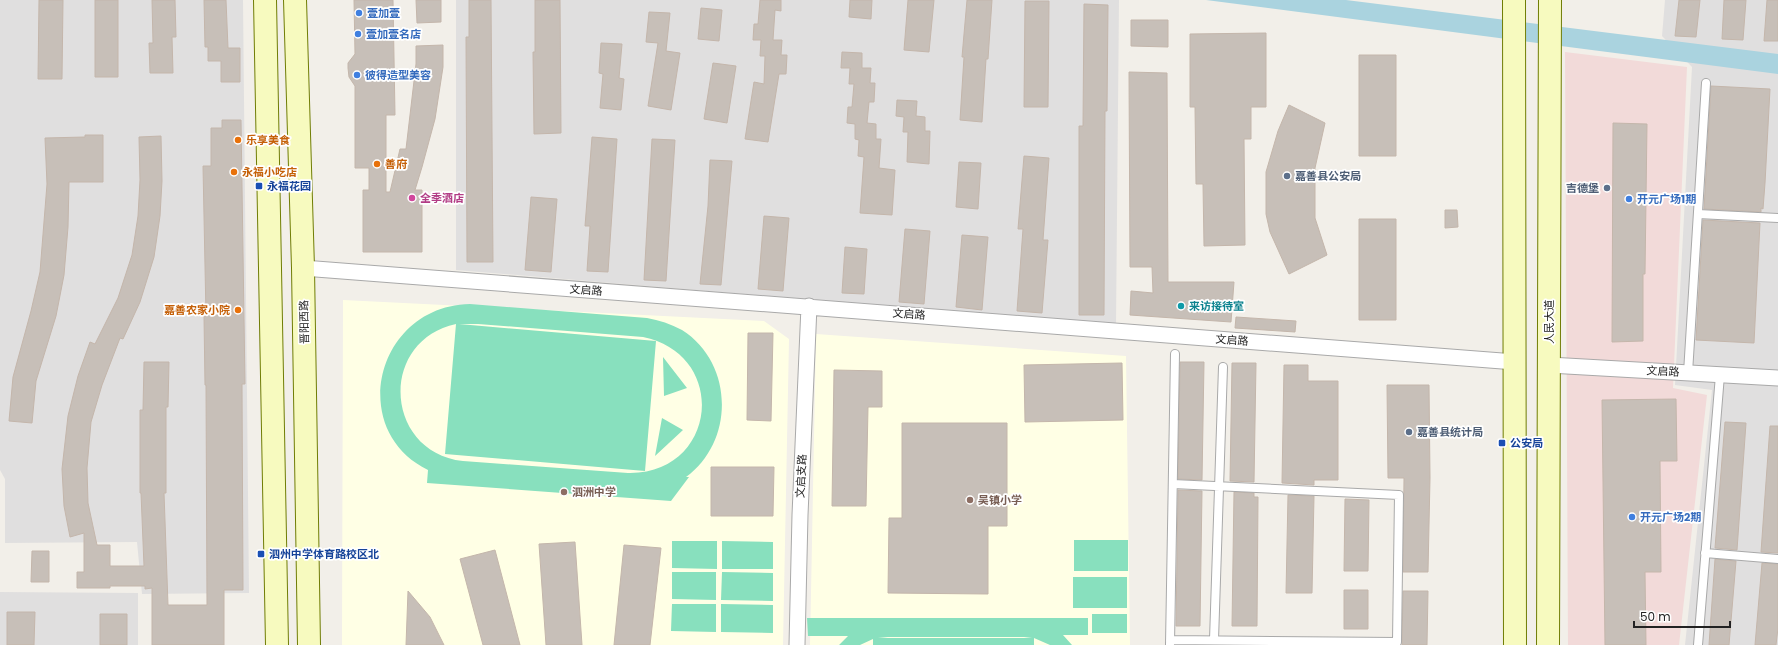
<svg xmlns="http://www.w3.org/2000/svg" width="1778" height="645" viewBox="0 0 1778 645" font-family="Poppins,'Noto Sans SC',sans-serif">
<rect width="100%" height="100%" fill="#f2efe9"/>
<path fill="#e0dfdf" d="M0,0H243L249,593L142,594L137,542L5,543V479L0,470Z
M456,0H1119L1116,325L456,270Z
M1665,0H1778V645H1685L1712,390L1675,385L1692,67L1662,36Z
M0,592L138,593V645H0Z"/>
<path fill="#f2dad9" d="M1565,52L1687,67L1673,388L1707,395L1679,645H1568Z"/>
<path fill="#ffffe5" d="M343,300L764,321L789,339L783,645H342Z
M816,334L1126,356L1130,645H810Z"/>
<path fill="#88e0be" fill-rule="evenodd" d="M470,304L647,318C659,320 671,324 682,330C734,363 735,441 686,477H689L671,501L427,483L428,470C346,430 376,306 470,304ZM459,324H478L643,337C730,355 717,475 628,473L463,461C384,452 378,341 456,324L445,454L645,471L656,341Z
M663,357L687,388L664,396Z
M662,418L683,430L655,456Z
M1074,540H1128V571H1074Z
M672,541H717V569L672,568Z
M722,541L773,542V569H722Z
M672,572H716V600L672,599Z
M722,572L773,573V601L721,600Z
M1073,577H1127V608H1073Z
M672,604H716V632L671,631Z
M721,604L773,605V633L721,632Z
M1092,614H1127V633H1092Z
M807,618H1088V635H1063L1072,645H1050L1034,638V645H873V639L860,645H839L848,636H808ZM888,637H1024L1032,638H878Z"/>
<path fill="#aad3df" d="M1206,0H1346L1778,54V74Z"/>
<path fill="#c7bfb8" stroke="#c4b6ab" d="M39,0H63L62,79H38Z
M95,0H118V77H95Z
M152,0H175L176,37H172L173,73H150L149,43H153Z
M204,0H226L228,48H240V82H221V61H208V47H205Z
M354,0H393L395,115H386V192H390L400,149H406L416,64V46L443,45V67L435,119L422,167L415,190H422V252H363V190H369V168H355V86L349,77L348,68V63L355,54Z
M416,0H441V22L417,23Z
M469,0H491L493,262H467L466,37H469Z
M535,0H560L561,133L534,134L533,52H535Z
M760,0H781V11L775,10L773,40H782L781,55H787L786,74H779L768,142L745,139L754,82L764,84L765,56H760L761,40H753L754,24H758Z
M850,0H872L871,19L849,17Z
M908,0H934L929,52L904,50Z
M967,0H992L988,59H986L982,122L960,120L964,57H962Z
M1679,0H1700L1696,37L1675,36Z
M1724,0H1746L1743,40L1722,39Z
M1767,0H1778V41H1764Z
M1025,1H1049L1048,107H1024Z
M1084,4L1108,5L1107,111H1105L1104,315H1079V126H1083Z
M701,8L722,10L719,41L698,39Z
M649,12L670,13L666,51L680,53L671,110L648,106L658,43L646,42Z
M1131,20H1168V47L1131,46Z
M1266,33V107H1251V139H1244L1245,245L1204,246L1203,184H1196L1195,107H1190V34Z
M601,43L622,44L619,78L624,79L621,110L600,108L603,74L599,73Z
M842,52L862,53V68H871L870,83H875L874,102H869L867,123L876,124V139H881L879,168L895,170L892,215L860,213L864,157L858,156L859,140L855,139V124L847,123L848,107H852L854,84H849L850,68H841Z
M1359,55H1396V156H1359Z
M713,63L736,66L727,123L704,119Z
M1129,72L1167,73L1168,282H1234L1231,322L1130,315L1131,291L1153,293L1152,267H1130Z
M1711,86L1770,89L1765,183L1763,209L1761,208V212L1704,209Z
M897,100L917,101L916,116L925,117V131H930L929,164L907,162L908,132H903L904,117L896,116Z
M1289,105L1325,123L1315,168V218L1327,255L1289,274L1270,232L1266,214V172L1278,131Z
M222,120H241L245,384H242L243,590H224V645H152V588L145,589V586H110V588H77V572H84V533L70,537L64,506L62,469L68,416L78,376L90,342L95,344L118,298L132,255L138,216L140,180L139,137L161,136L162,181L160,216L154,257L140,302L123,339L120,338L102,385L91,422L87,468L88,503L97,545H110V566H144L141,493H140V410H143L144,362H169L168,407H166V493H164L168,605H207L206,385H205L204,316H206L203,166H211V128H222Z
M1613,123L1647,124L1645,274H1643V341L1612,342Z
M85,135H103V182H69L68,227L64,275L56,316L36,381L32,423L9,421L13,377L31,311L40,272L47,184L45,138L85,137Z
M592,137L617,139L608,272L587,271L590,226H585Z
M652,139L675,140L666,281L644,280Z
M1024,156L1049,158L1043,240H1048L1042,313L1017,311L1023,229H1018Z
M710,160L732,161L721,285L700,284L708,206Z
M959,162L981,163L978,209L956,207Z
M531,197L557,199L551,272L525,270Z
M1445,210H1457L1458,227L1445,228Z
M764,216L789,218L783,291L758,289Z
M1359,219H1396V320H1359Z
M1703,220L1760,223L1754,343L1696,340Z
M905,229L930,231L924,304L899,302Z
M962,235L988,237L982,310L956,307Z
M845,247L867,249L864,294L842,293Z
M1236,317L1296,321L1295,332L1235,328Z
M748,333H773L771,421L747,420Z
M1180,362H1204L1202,480L1178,479Z
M1122,363L1123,420L1025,422L1024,365Z
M1232,363H1256L1254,482L1230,481Z
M1284,365H1308V381H1338V480H1314V485L1282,483Z
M834,370L882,371V407H868L866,506H832Z
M1387,385H1429L1430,478L1428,572H1403L1404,478H1388Z
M1676,399L1677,461H1660L1661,572H1645L1646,645H1605L1602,400Z
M1725,422L1746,423L1737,550L1715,548Z
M902,423H1007V526H988V594L888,593L889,518H902Z
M1770,426H1778V553L1761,552Z
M711,467H774L773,516H711Z
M1178,490L1202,491L1200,626H1176Z
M1234,492L1254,493V497H1258L1257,626H1232Z
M1288,495L1314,496L1312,593H1286Z
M1345,499L1369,500L1368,571H1344Z
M575,542L582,645H546L539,544Z
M624,545L661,548L650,645H614Z
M495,550L520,645H483L460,559Z
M32,551H49V582H31Z
M1715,559L1736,561L1729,645H1709Z
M1762,563L1778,564V628L1776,645H1755Z
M1344,590H1368V629H1344Z
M408,591L430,617L444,645H406Z
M1403,591H1428L1427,645H1402Z
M7,612H35L34,645H7Z
M100,614H127V645H100Z"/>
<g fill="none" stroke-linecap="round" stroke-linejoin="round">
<defs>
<path id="lane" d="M1698,214L1778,218
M1688,373L1706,83
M1705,553L1778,559
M1170,640L1397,642L1399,495L1173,484
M1214,640L1223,367
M1170,644L1175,354
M1698,645L1720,375"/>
<path id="street" d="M303,268L1515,362
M1549,365L1778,378
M797,645L800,515L809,306"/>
<path id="secondary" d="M265,0L277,645
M295,0L303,268L309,645
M1514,0L1515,645
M1548,645L1550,0"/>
</defs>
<use href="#lane" stroke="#a9a9a9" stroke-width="10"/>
<use href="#street" stroke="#a9a9a9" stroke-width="17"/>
<use href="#secondary" stroke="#707d05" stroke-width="24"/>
<use href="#lane" stroke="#fff" stroke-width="8"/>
<use href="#street" stroke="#fff" stroke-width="15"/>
<use href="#secondary" stroke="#f7fabf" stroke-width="22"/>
</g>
<g fill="#3f7fe0" stroke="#fff" stroke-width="1.5">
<circle cx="359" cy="13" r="4"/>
<circle cx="358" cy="34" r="4"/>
<circle cx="357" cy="75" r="4"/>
<circle cx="1629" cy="199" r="4"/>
<circle cx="1632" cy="517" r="4"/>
</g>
<g fill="#e8710a" stroke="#fff" stroke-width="1.5">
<circle cx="238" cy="140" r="4"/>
<circle cx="377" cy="164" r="4"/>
<circle cx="234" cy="172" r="4"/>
<circle cx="238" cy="310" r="4"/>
</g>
<g fill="#5c6f8a" stroke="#fff" stroke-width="1.5">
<circle cx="1287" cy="176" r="4"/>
<circle cx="1607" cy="188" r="4"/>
<circle cx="1409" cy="432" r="4"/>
</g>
<g fill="#1a4fb4" stroke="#fff" stroke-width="1.5">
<rect x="255" y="182" width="8" height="8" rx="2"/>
<rect x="1498" y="439" width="8" height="8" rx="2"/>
<rect x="257" y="550" width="8" height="8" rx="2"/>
</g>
<circle fill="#d1479c" stroke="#fff" stroke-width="1.5" cx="412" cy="198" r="4"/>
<circle fill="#0f9aa8" stroke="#fff" stroke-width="1.5" cx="1181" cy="306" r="4"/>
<g fill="#8d6e63" stroke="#fff" stroke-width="1.5">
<circle cx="564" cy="492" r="4"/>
<circle cx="970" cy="500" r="4"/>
</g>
<g text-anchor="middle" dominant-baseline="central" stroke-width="3.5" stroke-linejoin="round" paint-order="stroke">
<g font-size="11" font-weight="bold" fill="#366cbe" stroke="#fff" text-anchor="start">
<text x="367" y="13">壹加壹</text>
<text x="366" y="34">壹加壹名店</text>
<text x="365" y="75">彼得造型美容</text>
<text x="1637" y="199">开元广场1期</text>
<text x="1640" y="517">开元广场2期</text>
</g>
<g font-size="11" font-weight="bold" fill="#c56008" stroke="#fff" text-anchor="start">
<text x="246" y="140">乐享美食</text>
<text x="385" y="164">善府</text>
<text x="242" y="172">永福小吃店</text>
<text x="230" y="310" text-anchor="end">嘉善农家小院</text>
</g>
<g font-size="11" font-weight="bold" fill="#4e5e75" stroke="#fff" text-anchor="start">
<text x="1295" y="176">嘉善县公安局</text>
<text x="1599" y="188" text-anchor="end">吉德堡</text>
<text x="1417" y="432">嘉善县统计局</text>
</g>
<g font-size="11" font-weight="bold" fill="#164399" stroke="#fff" text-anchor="start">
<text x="267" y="186">永福花园</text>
<text x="1510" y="443">公安局</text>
<text x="269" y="554">泗州中学体育路校区北</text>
</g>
<g font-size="11" font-weight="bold" fill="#b23c85" stroke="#fff" text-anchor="start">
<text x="420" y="198">全季酒店</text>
</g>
<g font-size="11" fill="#222" stroke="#fff">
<text transform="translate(586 290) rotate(4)">文启路</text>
<text transform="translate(909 314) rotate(4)">文启路</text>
<text transform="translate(304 322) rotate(-91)">晋阳西路</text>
<text transform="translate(1549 322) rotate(-90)">人民大道</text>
<text transform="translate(1232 340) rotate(4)">文启路</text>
<text transform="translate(1663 371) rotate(3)">文启路</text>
<text transform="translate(801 476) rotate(-87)">文启支路</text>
</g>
<g font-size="11" font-weight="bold" fill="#0d838f" stroke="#fff" text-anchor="start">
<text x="1189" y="306">来访接待室</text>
</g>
<g font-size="11" font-weight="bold" fill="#785e54" stroke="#fff" text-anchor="start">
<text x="572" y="492">泗洲中学</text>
<text x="978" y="500">吴镇小学</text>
</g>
</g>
<path d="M1634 621v6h96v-6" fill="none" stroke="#222222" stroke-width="2"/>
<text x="1640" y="621" font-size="12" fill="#222222" stroke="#ffffff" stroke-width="3" paint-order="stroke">50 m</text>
</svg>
